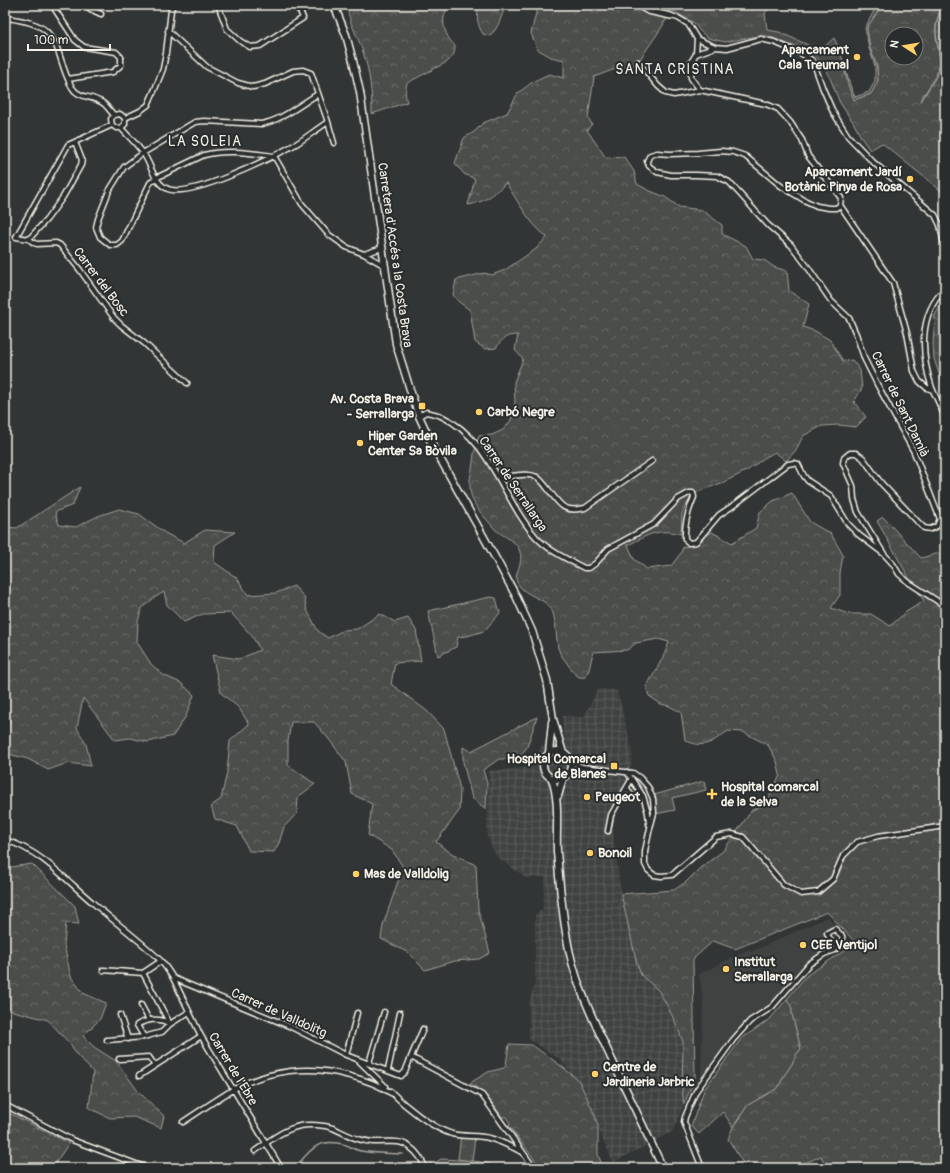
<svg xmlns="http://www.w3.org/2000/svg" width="950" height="1173" viewBox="0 0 950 1173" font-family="Pangolin,sans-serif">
<defs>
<pattern id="industrial-grid" width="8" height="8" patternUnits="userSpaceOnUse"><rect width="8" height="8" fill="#404242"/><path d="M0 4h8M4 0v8" fill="none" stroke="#5c5e5d"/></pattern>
<pattern id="grass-tufts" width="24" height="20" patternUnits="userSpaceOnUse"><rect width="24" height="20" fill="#4b4d4c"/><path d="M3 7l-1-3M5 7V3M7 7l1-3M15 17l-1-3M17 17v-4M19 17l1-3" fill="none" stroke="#666766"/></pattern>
<pattern id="forest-crowns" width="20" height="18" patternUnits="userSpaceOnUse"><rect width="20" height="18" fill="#4b4d4c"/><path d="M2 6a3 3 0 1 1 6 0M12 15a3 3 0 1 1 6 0" fill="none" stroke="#666766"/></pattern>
</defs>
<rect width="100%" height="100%" fill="#323535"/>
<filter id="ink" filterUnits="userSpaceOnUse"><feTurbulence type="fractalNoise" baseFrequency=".025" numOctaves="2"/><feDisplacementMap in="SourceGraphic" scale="8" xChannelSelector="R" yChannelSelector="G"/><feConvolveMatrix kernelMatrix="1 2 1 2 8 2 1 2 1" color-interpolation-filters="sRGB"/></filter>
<g filter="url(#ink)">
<path fill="#404242" d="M828,917L836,928L824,934L833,949L808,962L771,1006L746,1020L701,1077L703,1000L699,974L749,949L751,952Z"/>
<path fill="url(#industrial-grid)" d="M598,689L617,690L632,750L631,768L622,802L612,825L621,894L637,964L641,975L658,990L667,1005L677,1026L683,1042L682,1091L684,1104L673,1131L613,1163L579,1084L561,1060L529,1039V1003L535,983V915L543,909L545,877L526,878L496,856L487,836L489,771L534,767L542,745L565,743L562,716L584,717Z"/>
<path fill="url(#grass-tufts)" stroke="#a09f9a" d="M675,5H772L765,13L767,30L779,32L817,49H822L834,38C844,57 846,78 855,97L869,92L875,81V66L869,48L865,28L877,5H882L867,28L870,48L877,66L878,82L871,94L854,100L848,85L844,68H826L815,55L768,36L752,37L725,42L708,38L700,31L694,23L672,10Z
M704,781L706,790L672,798L675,810L655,814L656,799L654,795Z
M787,999L792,1008V1014L801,1049L796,1055L792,1064L784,1076L778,1088L748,1105L733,1127L723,1112L699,1134L691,1126L704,1090L741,1039L770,1019Z
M461,1135L475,1137L472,1161L458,1159Z"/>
<path fill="url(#forest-crowns)" stroke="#a09f9a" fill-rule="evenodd" d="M346,5H448C447,9 445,13 444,17C442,28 448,39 455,46C455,54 453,57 447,62L407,83C405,90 405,95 407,102L372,114C372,93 370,72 363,52C360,42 355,33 351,23C349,17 348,11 346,5Z
M479,5H507C499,17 501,27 489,36L483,34C477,25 476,15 479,5Z
M536,5H675L660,30L636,65L623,66L594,77L588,118L592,124L587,130L606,158L624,157L634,171L637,184L648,190L665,197L679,207L702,210L722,225V234L746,246L753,259L764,260L774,267L787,271L789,291L809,304L803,327L815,331L830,340L843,361L852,360L860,370L862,388L854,402L866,417L856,427L838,425L822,426L803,436L796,450L786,461L775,452L764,458L748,470L722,483L699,491L688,502L682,514L681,534C656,528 649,535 628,545L634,559L647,569L671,566L681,553L683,547L693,545L712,532L732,543L756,528L760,512L773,501L792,493L810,522L831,534L843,555L840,573V595L831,608L849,614H871L890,626L906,612L924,601L909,578L877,521L883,517L921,558L939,553L945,561V1168H827L821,1156L794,1168H746L728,1139L733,1127L748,1105L778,1088L784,1076L792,1064L796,1055L801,1049L792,1014V1008L787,999L806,976L856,943L827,912L735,949L713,941L693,959L695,1078L684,1104L682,1091L683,1042L677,1026L667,1005L658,990L641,975L637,964L621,894L674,890L686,882L700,868L723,851L752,810L766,804L780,775L777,761L768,745L743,732L728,731C712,742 704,750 685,740L681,712L669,706L661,704L649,696L646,687C655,672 664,658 669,642L658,639L636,643L627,650L593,652L589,670L585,677C577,679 574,672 569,666C565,660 560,655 558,648C556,638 556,616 551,609C544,597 526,597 518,584C511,574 526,564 519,549C515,540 504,537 496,530C493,528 491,524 488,521C479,511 470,501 470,487C469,481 471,475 472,469C473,464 473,459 474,454C475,448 478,442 479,436L492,435L503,430L511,420L515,402L514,382L523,359L515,350L518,335C506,335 503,338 496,348L485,349L475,342L470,310L459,302L453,295L456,280L484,273L492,275L505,270L536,249L547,237C528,222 519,203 506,183C494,194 486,202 468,205L475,179L464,174L455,163L464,138L474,132L483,123L507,113L518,93L534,81L549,74L564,78V60L551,57L537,49L531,33L536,13Z
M882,5H945V194L882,143L870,150L862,139L853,122L840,103L826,68H844L848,85L854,100L871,94L878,81L877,66L870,48L867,28ZM892,34H916V58H892Z
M945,299V391L934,359L933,344L935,315Z
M80,487L73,505L55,512L59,525L76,527L98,516L119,509L139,514L165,533L184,543L205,530L235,532L215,545L214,562L237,578L248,595L276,593L294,586L304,597L307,610L318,631L328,638L344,630L357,629L380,614L395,622L408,618L416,630L421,661L395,663L391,684L427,711L444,729L460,789L459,811L436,842L451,853L476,865L478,909L490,953L479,959L455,961L425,970L407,952L381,939L383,925L403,867L392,850L368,835L372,804L352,794L346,762L328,738L314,722H291L288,741V765L315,784L298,797L297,813L284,827L279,843L274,852L249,851L237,826L215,819L211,806L221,799L227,772L230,741L249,724L239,708L221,693L212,655L239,659L260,650L252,636L231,613L203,614L184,622L167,605L164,592L154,598L142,608L138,621L137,642L151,664L163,675L181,683L194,695L186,716L173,736L148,742L130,738L115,740L83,698L77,728L86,744L91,766L68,763L48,770L28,759L5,753V734L10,721L5,714V527L17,528Z
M490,597L496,598L500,613L484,631L467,636L458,637L456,647L438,656L428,611Z
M537,717L527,747L518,759H499L483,770L487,783L486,809L472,798L463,762V747L471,751Z
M32,864L75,906L79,924L66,923L64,945L71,977L83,993L106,1003L100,1019L83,1036L94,1047L116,1061L138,1091L164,1116L161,1128L134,1117L110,1118L89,1108L93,1072L77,1055L71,1045L48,1020L5,1009V868Z
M509,1044L532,1045L564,1068L579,1081L594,1113L598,1126V1154L603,1168H541L509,1126L510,1123L506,1117H502C491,1101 487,1094 470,1083L488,1072L504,1068L506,1065Z
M5,1111L69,1143L52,1168H5Z
M441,1159C458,1160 486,1160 500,1168H437L435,1163Z"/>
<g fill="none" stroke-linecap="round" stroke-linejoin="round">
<path stroke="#a6a5a0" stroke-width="1.5" d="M921,101C927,89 939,76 940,62C940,51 935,40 936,28C936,20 940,12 943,5
M430,1163L433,1168
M295,1168C311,1149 318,1137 346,1145C350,1146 353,1149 357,1150C370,1154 390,1153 403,1154"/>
<defs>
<path id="minor" d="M52,5L75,40L84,47L116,52L121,57V65L113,72L68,79C76,101 87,93 103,103C107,106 110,111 114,115
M88,5L90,9L101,14
M218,5L227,29L240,41L250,47L260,46L303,18L300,11L293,5
M671,16L678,18L688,24L697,39L715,47L727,48L761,39L774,42L802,54L813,61L823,89L833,112L848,136L873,162L935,215L940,225L945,248
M5,19L8,18C20,20 40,23 48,33C59,45 61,64 68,79
M168,31L207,67L238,83L253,87L265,84L293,71L303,70L311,73L328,122L334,143
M697,39L696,54L691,62V78L700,90
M696,54L715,47
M638,62L658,86L666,93L674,95L700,90L766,104L778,109L790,122L802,140L808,156L841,198L840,205L893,283L907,333L914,371L919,381L927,388L933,390
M318,94C301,104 281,121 261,124L204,121L195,122L143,153L124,167L109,191L98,219L96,227L100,237L110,245H117L122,241L150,183L156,178L204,155C226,149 251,153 274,156L302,204L328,234L346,247L364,254L382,248
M125,118L140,111L148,105L155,89L163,69L166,53L171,10L173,5
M112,125L111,119L114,115L120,114L125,118
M112,125L116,128H121L125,124V118
M121,128C128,136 137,144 143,153C151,164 153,181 166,188C187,201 275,156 296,144C307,137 317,129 328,122
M75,142L82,160L81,165L63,197L47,219L29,239L16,237L68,145L112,125
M840,205L836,208H829L817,206L804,200L781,186L745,156L733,152L721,151L698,153L670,154L657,153L650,155L647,161L649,166L657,172L671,175H696L717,176L729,182L768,225L791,245L807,266L831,301L849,318L856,334L865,360L877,384L914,452L940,519L937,526L931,529L924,528L917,521L881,483L863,458L856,453H850L844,458L843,463L853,486L854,499L858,512L884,554
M29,239L34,243L37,244L56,243L60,245L80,270L114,318L121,325L144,343L187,383
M364,254L385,266
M945,289C918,314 921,355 932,388C936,398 942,408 945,419
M419,416L426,412C431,413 437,414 441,416C491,439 502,499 536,537C549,551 567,559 584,568H589L596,563L608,549L654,524L678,499L689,493H693L694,497C688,511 684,524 685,539L689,543L696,542L719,515L734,505L788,464L794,463L798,464L804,476L808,481L831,496L848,524L859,535L884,554L893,564L899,574L908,582L945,606
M499,478C511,477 526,472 537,477C541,480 545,485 548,489C560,505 563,513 585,508L652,461
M570,762L583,767L633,773L640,778L648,787L653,799L654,813L650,828L645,851V864L648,870L654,875L661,876L672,875L716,837L732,834L743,837L784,885L801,894L818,892L833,879L843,856L857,842L878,836L945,826
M569,772L583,767
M627,772L643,796L648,813L649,824
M627,788L631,795L634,798L643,796
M608,831L611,815L631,780
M5,840C40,850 65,879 92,902C114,922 139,939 160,960C165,965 169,972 173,978L289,1026L346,1055L401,1076L405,1072L411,1057L482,1095L534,1168
M103,970L143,973L161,961
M143,973L170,1024
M173,978L201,1036L281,1168
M141,1005L149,1020
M120,1015L128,1039
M144,1037L137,1025C145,1020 159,1017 168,1023
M107,1040L144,1037L162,1032L170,1024L189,1012
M346,1055L357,1013
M411,1057L423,1029
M119,1059L149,1057L155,1066
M360,1062L385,1086
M369,1063L384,1012
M388,1070L400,1013
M139,1076L201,1036
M390,1091C405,1106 432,1128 452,1134C464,1137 477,1135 489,1138C500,1141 510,1146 520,1151
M5,1105L72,1140L147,1168
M183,1122C200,1111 217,1099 234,1089C269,1070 309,1065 346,1075C362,1079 378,1084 391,1093
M255,1151C269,1141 282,1130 300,1126C309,1124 324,1125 333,1128C346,1134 358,1141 373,1142C387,1143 399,1138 411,1148C417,1152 423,1161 425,1168
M702,1168L684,1122L685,1117L696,1091L733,1040L750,1021L772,1007L809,964L824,954L835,950L843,941L842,936L835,929L827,933L832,944L838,947"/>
<path id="tertiary" d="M637,5L648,11L671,16"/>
<path id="secondary" d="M334,5L346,35L353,61L360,92L396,344L412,396L419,416L432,444L496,559L516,596L532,631L547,680L553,719L563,753
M543 765a14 14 0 1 1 28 0a14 14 0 1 1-28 0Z
M549,753L552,722
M552,779C560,803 556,827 557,851C559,880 562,910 567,939C574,982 594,1021 612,1060C628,1094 644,1128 660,1162L662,1168
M558,796L563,778"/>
</defs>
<use href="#minor" stroke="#f4f1e8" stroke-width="7"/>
<use href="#tertiary" stroke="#f4f1e8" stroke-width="8"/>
<use href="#secondary" stroke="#f4f1e8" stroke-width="9"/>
<use href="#minor" stroke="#2a2d2e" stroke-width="4"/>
<use href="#tertiary" stroke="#2a2d2e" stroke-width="5"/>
<use href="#secondary" stroke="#2a2d2e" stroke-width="6"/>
</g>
</g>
<g fill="#ffd166" stroke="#2a2d2e" stroke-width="1.5">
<circle cx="857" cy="57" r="4"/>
<circle cx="910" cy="179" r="4"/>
<rect x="418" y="402" width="8" height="8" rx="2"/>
<circle cx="479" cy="412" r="4"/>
<circle cx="360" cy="443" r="4"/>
<rect x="610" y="762" width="8" height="8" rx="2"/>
<path d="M710 788h4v4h4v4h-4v4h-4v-4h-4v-4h4z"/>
<circle cx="587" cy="797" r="4"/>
<circle cx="590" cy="853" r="4"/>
<circle cx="356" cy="874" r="4"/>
<circle cx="803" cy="945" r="4"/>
<circle cx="726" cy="969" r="4"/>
<circle cx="595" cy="1074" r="4"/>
</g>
<g text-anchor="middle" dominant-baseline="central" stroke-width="4" stroke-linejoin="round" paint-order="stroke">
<g font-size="13" font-weight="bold" fill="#f4f1e8" stroke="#2a2d2e" text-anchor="start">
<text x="849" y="50" text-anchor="end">Aparcament<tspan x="849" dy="15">Cala Treumal</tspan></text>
<text x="902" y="172" text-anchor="end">Aparcament Jardí<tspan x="902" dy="15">Botànic Pinya de Rosa</tspan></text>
<text x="414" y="399" text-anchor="end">Av. Costa Brava<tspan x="414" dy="15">- Serrallarga</tspan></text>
<text x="487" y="412">Carbó Negre</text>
<text x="368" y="436">Hiper Garden<tspan x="368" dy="15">Center Sa Bòvila</tspan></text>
<text x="606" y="759" text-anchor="end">Hospital Comarcal<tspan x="606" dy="15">de Blanes</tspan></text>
<text x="721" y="787">Hospital comarcal<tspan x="721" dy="15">de la Selva</tspan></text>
<text x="595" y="797">Peugeot</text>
<text x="598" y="853">Bonoil</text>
<text x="364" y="874">Mas de Valldolig</text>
<text x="811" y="945">CEE Ventijol</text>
<text x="734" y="962">Institut<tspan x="734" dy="15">Serrallarga</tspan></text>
<text x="603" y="1067">Centre de<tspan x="603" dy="15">Jardineria Jarbric</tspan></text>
</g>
<g font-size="13" fill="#f4f1e8" stroke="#2a2d2e">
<text transform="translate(395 255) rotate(82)">Carretera d'Accés a la Costa Brava</text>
<text transform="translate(101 282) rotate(53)">Carrer del Bosc</text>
<text transform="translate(900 404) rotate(64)">Carrer de Sant Damià</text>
<text transform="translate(513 484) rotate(56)">Carrer de Serrallarga</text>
<text transform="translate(279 1013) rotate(24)">Carrer de Valldolitg</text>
<text transform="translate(233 1069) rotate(59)">Carrer de l'Ebre</text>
</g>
<g font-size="14" letter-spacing="1" fill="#f4f1e8" stroke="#2a2d2e">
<text x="675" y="69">SANTA CRISTINA</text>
<text x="205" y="141">LA SOLEIA</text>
</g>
</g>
<rect width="950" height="1173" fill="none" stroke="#2a2d2e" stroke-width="20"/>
<rect x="10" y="10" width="930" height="1153" fill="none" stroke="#f4f1e8" stroke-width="1.5" filter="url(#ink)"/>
<g transform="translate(904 46) rotate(282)"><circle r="19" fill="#2a2d2e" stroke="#7b7b78"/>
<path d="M0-3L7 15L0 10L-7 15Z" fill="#ffd166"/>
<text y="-6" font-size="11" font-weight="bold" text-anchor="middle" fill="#f4f1e8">N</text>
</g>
<path d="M28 44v6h82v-6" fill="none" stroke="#f4f1e8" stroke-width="2"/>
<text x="34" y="44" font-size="12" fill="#f4f1e8" stroke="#2a2d2e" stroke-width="3" paint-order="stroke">100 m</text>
</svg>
